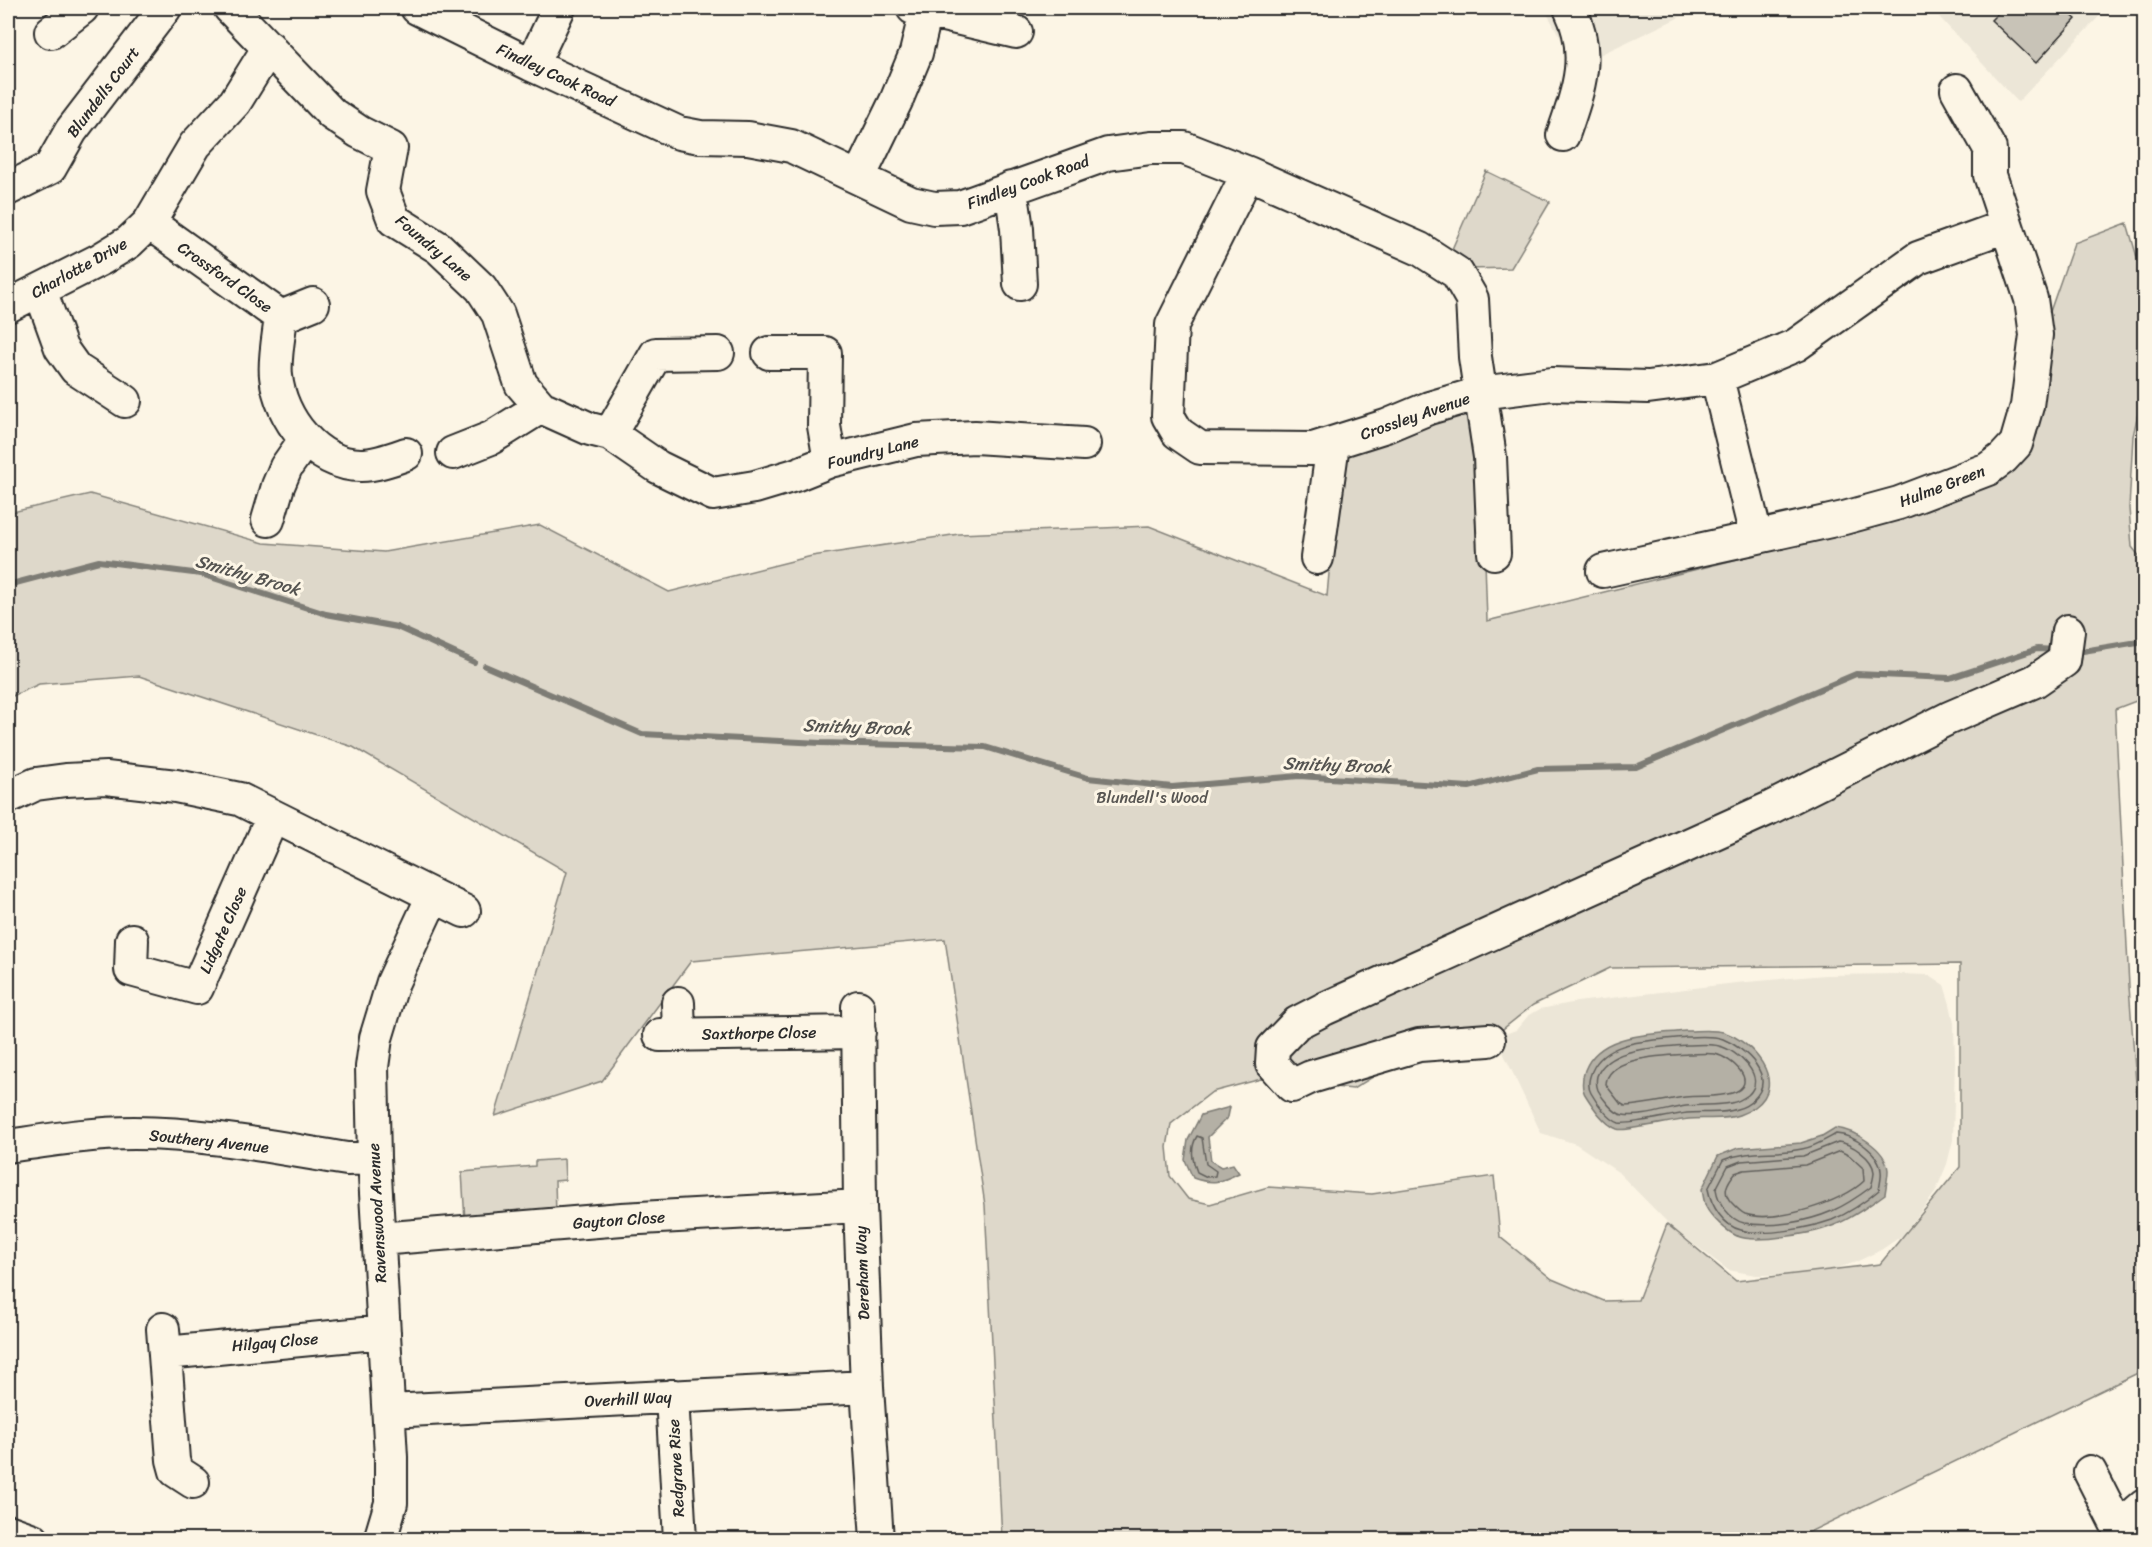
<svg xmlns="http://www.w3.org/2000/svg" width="2152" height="1547" viewBox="0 0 2152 1547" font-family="Sriracha,sans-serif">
<rect width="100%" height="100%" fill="#fcf5e5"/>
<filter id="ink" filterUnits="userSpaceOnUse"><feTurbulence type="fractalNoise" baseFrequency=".0167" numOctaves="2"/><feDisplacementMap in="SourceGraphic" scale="12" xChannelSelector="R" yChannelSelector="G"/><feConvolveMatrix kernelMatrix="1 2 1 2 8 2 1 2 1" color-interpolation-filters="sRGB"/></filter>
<g filter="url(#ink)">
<path fill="#ece6d7" d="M1544,8H1699L1576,66Z
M1931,8H2107L2018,102Z
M1899,974L1928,975L1944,985L1950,1004L1954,1023L1955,1061L1953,1140L1947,1164L1935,1193L1903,1235L1881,1250L1856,1262L1829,1271L1798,1275H1756L1728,1270L1667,1224H1669L1618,1172L1576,1144L1541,1133L1503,1052L1489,1040L1516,1030L1528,1016L1540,1009L1577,1002L1736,983L1825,975Z"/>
<path fill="#ded8ca" stroke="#84827a" stroke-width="1.5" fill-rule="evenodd" d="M1486,171L1550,202L1511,268L1467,269L1449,256Z
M2127,223L2144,281V386L2133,436L2129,508L2132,547L2144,562V698L2115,709L2129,986L2144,1195V1370L1795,1539H1002L985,1205L945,939L691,961L602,1081L495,1116L567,872L353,747L139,676L39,684L8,698V513L90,494L264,543L384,552L540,525L669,592L812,556L959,534L1149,526L1327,596L1332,540L1345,448L1474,407L1484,532L1487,621L1827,537L2020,459L2037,434L2046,323L2074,243ZM1960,964V1167L1880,1264L1736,1281L1667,1224L1638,1300L1604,1301L1552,1279L1500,1237L1494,1176L1372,1194L1268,1187L1210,1204L1188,1199L1170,1176L1167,1147L1171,1124L1212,1092L1261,1079L1353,1089L1427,1044L1489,1040L1533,1005L1610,968Z
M564,1159L565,1180L555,1181L556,1215L465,1221L462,1172L535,1166V1161Z"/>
<path fill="#b4b0a5" stroke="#7d7b74" stroke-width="1.5" d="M1686,1031C1697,1031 1712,1029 1723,1032C1751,1040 1789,1082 1755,1107C1751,1110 1744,1113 1739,1115C1723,1121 1705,1117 1689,1119C1673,1121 1656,1125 1640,1127C1633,1128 1623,1131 1617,1129C1604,1124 1593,1107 1586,1096C1581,1089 1582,1078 1585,1070C1600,1032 1653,1035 1686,1031Z
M1230,1107L1228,1117L1208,1137L1211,1161L1221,1167L1233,1164L1239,1173C1221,1182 1213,1185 1193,1178L1185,1160L1188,1140L1201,1115Z
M1835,1128C1854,1130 1886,1148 1888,1170C1888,1177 1886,1186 1885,1194C1870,1205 1855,1216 1837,1224C1818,1233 1756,1244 1737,1236C1726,1231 1711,1217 1706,1207C1704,1202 1703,1195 1702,1189L1718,1156L1738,1148L1801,1143L1822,1136Z"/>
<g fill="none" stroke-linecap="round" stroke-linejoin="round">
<path stroke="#62605c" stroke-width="1.5" d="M1686,1037C1697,1037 1712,1035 1723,1039C1745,1048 1778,1077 1753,1100C1750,1104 1742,1108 1737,1109C1721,1115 1703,1111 1687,1113C1672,1115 1657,1119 1642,1121C1635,1122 1625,1124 1619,1123C1608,1119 1596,1102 1591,1093C1587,1086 1589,1078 1592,1071C1606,1038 1656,1041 1686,1037Z
M1687,1045C1697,1045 1710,1043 1719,1046C1737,1050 1768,1077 1748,1095C1744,1098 1736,1102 1731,1103C1716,1106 1701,1104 1686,1106C1667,1109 1642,1118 1623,1115C1614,1114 1602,1098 1598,1090C1596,1085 1596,1081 1597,1076C1608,1046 1660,1048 1687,1045Z
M1687,1054C1696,1054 1707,1053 1715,1054C1733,1058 1760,1084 1732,1093C1717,1098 1700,1095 1685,1097C1665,1100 1645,1105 1625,1106L1620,1103L1606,1085C1606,1056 1666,1056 1687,1054Z
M1836,1134C1853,1135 1880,1152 1881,1171C1882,1177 1880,1184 1879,1190C1865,1202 1849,1213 1832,1220C1809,1228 1764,1237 1741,1230C1723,1226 1711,1205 1708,1189L1723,1160C1750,1149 1774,1155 1802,1149C1814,1147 1825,1140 1836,1134Z
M1197,1136L1202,1138L1206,1164L1216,1171L1215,1176L1207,1177L1197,1172C1192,1159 1190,1148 1197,1136Z
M1838,1142C1851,1143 1873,1158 1874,1172C1874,1177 1872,1183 1871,1187C1859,1196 1846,1205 1832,1211C1807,1222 1771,1228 1744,1223C1730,1220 1718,1203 1716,1189L1728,1166L1741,1161L1803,1156Z
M1840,1151L1850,1156L1863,1168L1864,1181C1843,1202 1775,1224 1745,1214C1740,1212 1735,1206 1731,1202C1722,1192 1727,1183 1735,1173L1744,1170L1805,1165Z"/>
<path stroke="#7d7b74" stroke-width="6" d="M8,585L99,561L201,574L326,614L397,627L474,662
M2074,651H2083L2144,641
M485,666L642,734L821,743L985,747L1088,778L1172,787L1299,776L1469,787L1538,769L1636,767L1856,674L1950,678L2037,649L2058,650"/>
</g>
<path fill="#c8c3b7" stroke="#2b2b2b" stroke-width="1.5" d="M2003,8H2063L2076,19L2036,63L1991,20Z"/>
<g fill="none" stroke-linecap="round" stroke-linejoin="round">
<defs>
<path id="minor" d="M230,8L332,114L359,132L391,148L383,191L394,220L439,248L481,288L498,314L521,384L541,407L590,429L610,434L658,467L713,494L755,487L795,475L830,461L916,440L975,437L1084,444
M417,8L532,65L679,133L700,137L748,138L791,146L911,203L934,208L960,207L1108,154L1151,148H1184L1248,173L1420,249L1457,273L1472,299L1475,357L1490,457L1494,553
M913,8L1016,32
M51,32L82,8
M532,65L559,8
M1563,135C1579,89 1592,54 1570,8
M1248,173L1172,325L1168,416L1178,433L1200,448L1313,449L1386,426L1429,408L1480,393L1552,384L1648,387L1717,378L1796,345L1918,258L2006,226
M859,177L896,101L916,53L926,11
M1011,188L1017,229L1020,284
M8,189L50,168L71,131L165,8
M149,223L281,317C279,335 274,359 276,376C280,418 316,465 361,465C376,465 392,459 406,454
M40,290L61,348L76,369L125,401
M8,306L101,259L129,242L149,223L195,145L235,102L269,47
M281,317L313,304
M769,353H825L824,426L830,461
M1717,378L1756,536
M610,434L656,354L718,353
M453,453L491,438L541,407
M268,520L278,486L286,467L305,440
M1317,558L1333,444
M1603,571L1844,518L1899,503L1988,469L2003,458L2016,444L2027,406L2036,335L2031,299L1990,175V149L1957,90
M8,797L36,784L66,780L106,778L176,786L239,799L464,911
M132,940L131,970L197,988L273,816
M678,1003L679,1035
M858,1007L860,1206L867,1387L877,1540
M660,1035L859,1032
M1489,1040L1419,1045L1311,1077L1292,1086L1272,1064L1273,1048L1297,1023L1324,1009L1768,809L1949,718L2035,681L2064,661L2068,631
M8,1146C50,1140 91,1133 134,1133C206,1133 277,1148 347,1159L374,1158
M379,1239L622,1219L860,1206
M163,1329L173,1460L176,1471L193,1482
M166,1353L384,1332
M672,1396L680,1540
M389,1411L867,1387
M2090,1472L2121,1533
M8,1531L33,1540
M380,1540L391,1503V1457L374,1158L372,1067L376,1038L393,982L433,896
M2120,1540C2122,1524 2133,1515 2144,1506"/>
</defs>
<use href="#minor" stroke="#2b2b2b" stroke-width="36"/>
<use href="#minor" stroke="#fcf5e5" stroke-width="32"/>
</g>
</g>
<g text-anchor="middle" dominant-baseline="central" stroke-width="6" stroke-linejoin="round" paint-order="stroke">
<g font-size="16" fill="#2b2b2b" stroke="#fcf5e5">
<text transform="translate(556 75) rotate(25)">Findley Cook Road</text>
<text transform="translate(103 92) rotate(-53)">Blundells Court</text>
<text transform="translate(1028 182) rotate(-20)">Findley Cook Road</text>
<text transform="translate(434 248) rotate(40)">Foundry Lane</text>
<text transform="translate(79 268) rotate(-29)">Charlotte Drive</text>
<text transform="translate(225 277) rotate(35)">Crossford Close</text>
<text transform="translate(1415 416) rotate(-19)">Crossley Avenue</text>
<text transform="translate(873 452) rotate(-14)">Foundry Lane</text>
<text transform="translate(1942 486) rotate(-21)">Hulme Green</text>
<text transform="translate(223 930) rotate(-66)">Lidgate Close</text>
<text transform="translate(759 1033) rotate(-1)">Saxthorpe Close</text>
<text transform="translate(209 1141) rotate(6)">Southery Avenue</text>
<text transform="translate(377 1213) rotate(-93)">Ravenswood Avenue</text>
<text transform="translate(619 1220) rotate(-4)">Gayton Close</text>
<text transform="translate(862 1273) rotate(-92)">Dereham Way</text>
<text transform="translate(275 1342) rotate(-5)">Hilgay Close</text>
<text transform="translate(628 1399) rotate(-3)">Overhill Way</text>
<text transform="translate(676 1468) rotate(-93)">Redgrave Rise</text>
</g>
<g font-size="16" fill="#585653" stroke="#fcf5e5">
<text x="1152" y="797">Blundell's Wood</text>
</g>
<g font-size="18" font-style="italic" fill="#545350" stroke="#fcf5e5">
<text transform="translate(248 575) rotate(16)">Smithy Brook</text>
<text transform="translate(857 727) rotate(2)">Smithy Brook</text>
<text transform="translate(1337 765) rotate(2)">Smithy Brook</text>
</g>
</g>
<rect width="2152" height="1547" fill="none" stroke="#fcf5e5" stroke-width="30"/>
<rect x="15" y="15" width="2122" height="1517" fill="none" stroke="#2b2b2b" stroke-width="2" filter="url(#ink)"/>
</svg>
